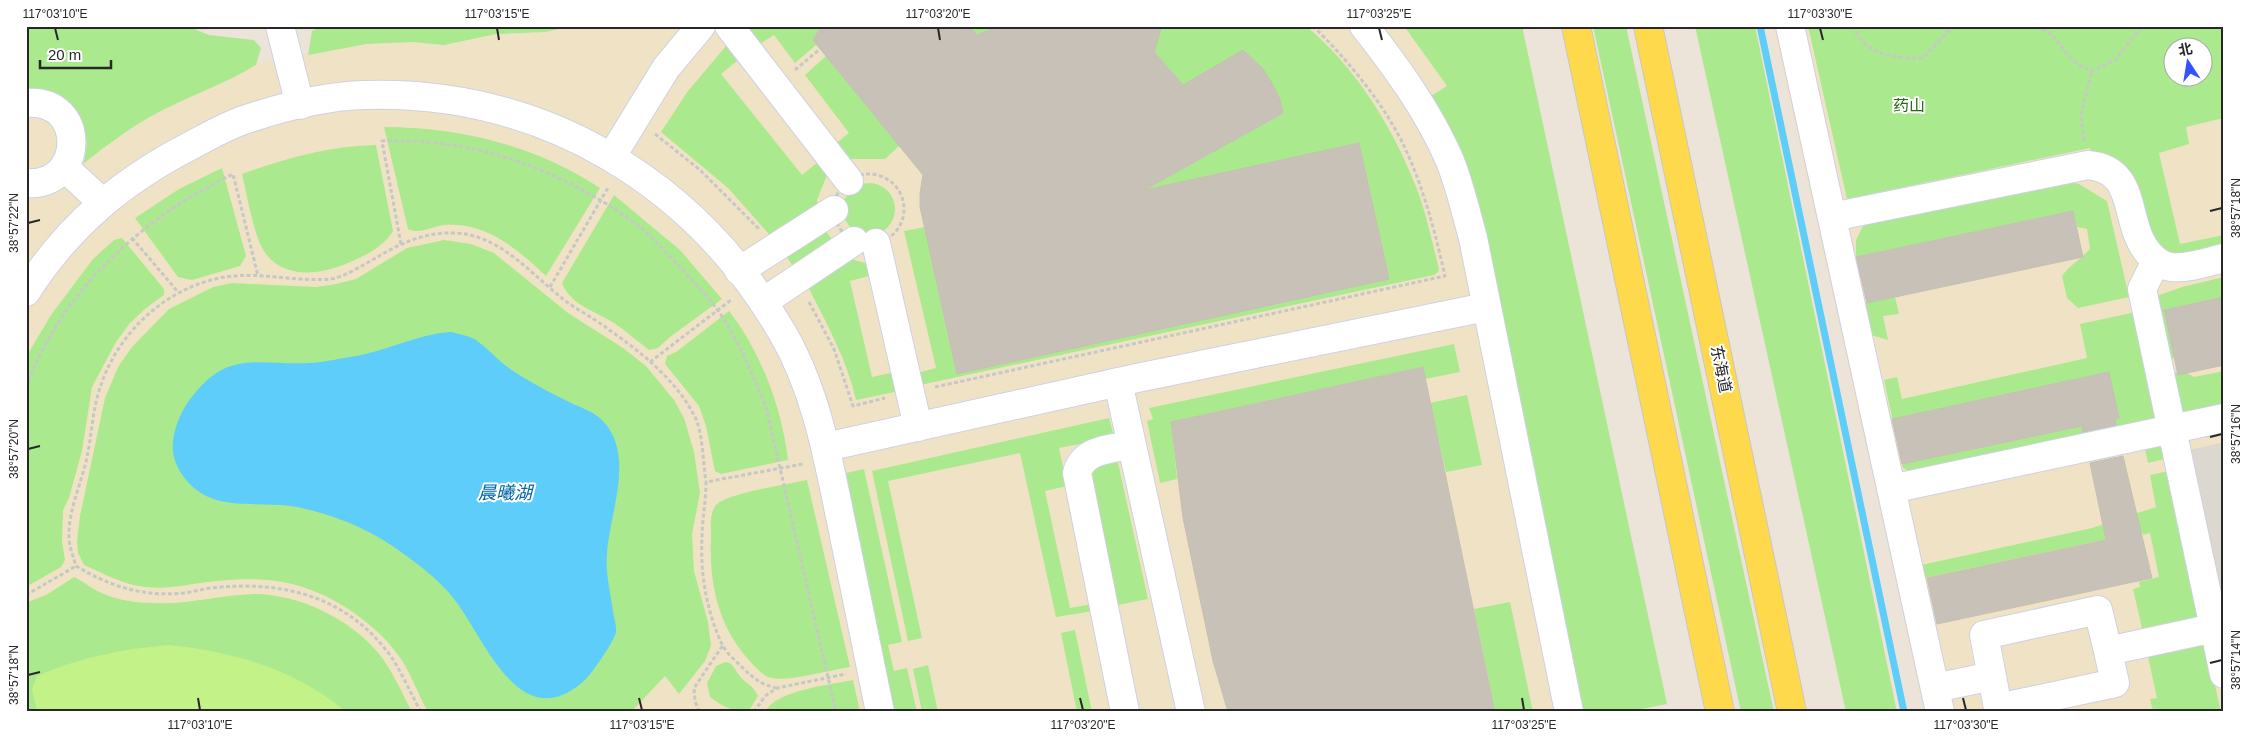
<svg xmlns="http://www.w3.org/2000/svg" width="2250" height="738" viewBox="0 0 2250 738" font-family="Arial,'Noto Sans SC',sans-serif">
<rect width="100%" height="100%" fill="#ece4d8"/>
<path fill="#f0e3c5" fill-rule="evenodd" d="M26,26H48L252,63L295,57L322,47L354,26H1448L1594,712H26Z
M1773,26H2224V712H1924ZM2172,48H2202V78H2172Z"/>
<path fill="#abe98e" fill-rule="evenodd" d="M26,26H187L209,35L254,40L261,48L256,65C225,84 191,95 159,112C132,126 107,145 83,164C93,137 81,102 53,92C43,89 35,90 26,88Z
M322,26H573L545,32L496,34L444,45L412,42L367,44L308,55L312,31Z
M746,26H1306C1353,65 1389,121 1412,177C1425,206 1431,238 1439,269L1438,272L1434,275L920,385L917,373L936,368L904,231L925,227C920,208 919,194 923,175L899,146L885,159H849L834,145L849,133L805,75L826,56L816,45L795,63L774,35L758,45Z
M1404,26H1522L1667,704L1627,712H1576L1429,97L1447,86Z
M1593,26H1626L1774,712H1741Z
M1695,26H1755L1897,712H1846Z
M1808,26H2224V118L2186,127L2189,144L2159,153L2180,244L2224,235V247L2174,258L2159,252L2131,174L2118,160L2091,154L2090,148L1847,199ZM2172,48H2202V78H2172Z
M726,46L737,61L721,74L802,175L818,162L827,175L817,200L818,211L775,241L728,188L661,132L688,91Z
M384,127C460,127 537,146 600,188L546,276C518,250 486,221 445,225C432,226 420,235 408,229Z
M376,145L393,231C382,249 362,257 343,265C313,277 273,278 259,241C251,220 247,196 242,174C286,158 330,146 376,145Z
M222,168L246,256L240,266L192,280L178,277L135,218L179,189Z
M2064,181L2079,184L2107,201L2129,297L2078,308L2067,298L2062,276C2070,265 2081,259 2090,249L2087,229L2077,227L2073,211L1856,257V240L1863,226L1892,215Z
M843 209a26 26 0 1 1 52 0a26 26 0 1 1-52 0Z
M614,195L680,250L722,299L670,337L658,348L649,350C637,341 626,331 614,323C595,311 570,305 562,283Z
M825,230L833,241L797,272L784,253Z
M122,238L164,289V295L146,308L130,323L116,342L92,387L82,451L69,498L63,510L62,541L65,560L61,567L26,587V357L51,315L93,259L114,240Z
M444,240L471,244L494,253L568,313L623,348L646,366L674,400L684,418L694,452L700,493L692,534L694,571L708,622L711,646L705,661L679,694L665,676L631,712H428C417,693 411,672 398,655C386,638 373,627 357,615C312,583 272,575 217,581C193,583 169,590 145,587C123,585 103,573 84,565L78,553L77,541L80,516L105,398L118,367L132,347L169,309L213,287L232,283L316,287L336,284L356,279L407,248Z
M847,258L869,264L873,275L850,281L872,377L895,372L900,391L856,400C847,360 826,322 807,285Z
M2224,277V297L2164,310L2175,358L2163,361L2151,298L2182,287Z
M1895,297L1899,314L1883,316L1888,340L1871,335L1865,303Z
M729,311C761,352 782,408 788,460L721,474L715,471L706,426L699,406L665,364L667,356L676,352Z
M2136,312L2168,458L2148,463L2140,426L1918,475L1903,468L1884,380L1897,377L1902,399L2087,358L2080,324Z
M1454,344L1460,372L1425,379L1422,367L1171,422L1177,479L1160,483L1147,421L1153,419L1149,408Z
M2224,371V413L2183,422L2166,375L2178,372L2179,375L2187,373L2194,377Z
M1467,395L1482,465L1446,472L1430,403Z
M1109,418L1113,433L1111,438L1059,448L1067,486L1045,491L1070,608L1092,604L1094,611L1056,617L1020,453L888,481L922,638L908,641L872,471Z
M1117,458L1148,599L1118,605L1114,599L1089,468Z
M864,469L902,642L888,645L894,671L907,668L917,712H888L837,475Z
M2169,471L2203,624L2144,637L2133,589L2140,587L2139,582L2159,577L2150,533L2143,535L2142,532L1924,578L1921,565L2092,528L2156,507L2150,475Z
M807,480L850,667C831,670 788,682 771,678C763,676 755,667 750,661C718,627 709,583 711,538C711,527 709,514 716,505C726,493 790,484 807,480Z
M74,577C85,582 93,590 104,594C117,600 138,603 152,603C187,605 220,595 254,594C300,594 352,620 380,655C393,672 402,693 412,712H26V603L48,594Z
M1510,602L1533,712H1474L1494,707L1474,609Z
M1075,630L1092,712H1077L1061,633Z
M2205,640L2221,712H2157L2152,708L2150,699L2157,698L2147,652Z
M725,662C734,663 734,669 739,675C745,684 752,683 758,696L750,709C734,714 722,706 710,697L707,683L716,666Z
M928,665L938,712H922L913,669Z
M853,680L860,712H766C773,691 833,684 853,680Z"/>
<path fill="#c2f288" d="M169,645C231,651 298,670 346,712H37L32,689L37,676C80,657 123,649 169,645Z"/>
<path fill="#dcd7cf" d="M2224,442V614L2189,450Z"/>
<path fill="#5fcdfa" d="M451,332C459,334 469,336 476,340C487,348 496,358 506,366C526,380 547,391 569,402C579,407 595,412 603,421C636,456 609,514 607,554C605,573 611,594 613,612C614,618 617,627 616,632C615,640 591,675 584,681C519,738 485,638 454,599C438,578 415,562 394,547C365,527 327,512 291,506C255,501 213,512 187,481C179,471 175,464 173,452C171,436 179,415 188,402C228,347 255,366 311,363C326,362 342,358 356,356C389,350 418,334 451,332Z"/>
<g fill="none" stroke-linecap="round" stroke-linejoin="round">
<path stroke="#5fcdfa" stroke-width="7" d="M1760,26L1904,712"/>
</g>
<path fill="#c7c1b8" stroke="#c7c0b2" d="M822,26H969L977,35L999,26H1162L1154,52L1183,85L1243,50L1263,69L1273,85L1280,100L1283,113L1144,190L1359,143L1389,279L957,374L920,207V193L923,175L813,40Z
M2073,211L2083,257L1867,303L1856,257Z
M2224,297V365L2178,375L2164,310Z
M1423,367L1494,708L1474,712H1228L1213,661L1183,518L1171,422Z
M2109,372L2119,418L2115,419L2116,425L2083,432L2082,426L1902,464L1892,419Z
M2123,456L2152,578L1937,624L1927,578L2106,540L2090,463Z"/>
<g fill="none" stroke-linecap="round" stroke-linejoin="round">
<defs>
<path id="minor" d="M280,26L300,105
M729,26L849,181
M1364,26C1397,68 1429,112 1450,161C1460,186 1466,213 1473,238L1569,712
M1790,26L1940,712
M26,103C87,97 86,188 26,183
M612,156L666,68L701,26
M64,167L103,203
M1832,217L2088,165C2141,170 2121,225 2151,256C2156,261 2163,266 2171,267C2188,269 2207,262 2224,258
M876,243L918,427
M2156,261L2142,289L2224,674
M739,271L834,210
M26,292C68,226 122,181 190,146C209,136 229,124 250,118C286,106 327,96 365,95C542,90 694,181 782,332C817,392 828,459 842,526C855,588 867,650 880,712
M763,302L854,241
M1118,382L1191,712
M826,447L1137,378L1486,307
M1891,489L2224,418
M2108,651L2115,683L1998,708L1984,635L2098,610L2108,651L2214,628
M1935,688L1992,676
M1125,712L1077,473C1083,449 1111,449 1132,445"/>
<path id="major" d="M1576,26L1720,712
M1648,26L1792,712"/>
</defs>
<use href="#minor" stroke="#cdd1e3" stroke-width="30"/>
<use href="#major" stroke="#c7c7c7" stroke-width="30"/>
<path stroke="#c7c7c7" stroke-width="3" stroke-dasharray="4 2.5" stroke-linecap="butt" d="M1853,26C1864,55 1896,59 1923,58L1953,26
M2036,26C2060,37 2057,45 2074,61C2079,66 2086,68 2092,71L2115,60L2142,26
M795,70L820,49
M655,134L700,170L759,229
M2084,141L2081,114L2092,71
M834 209a35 35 0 1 1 70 0a35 35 0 1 1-70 0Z
M132,238L178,292
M401,244L382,141C473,137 563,170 636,224C653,237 667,254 682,269C696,284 712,301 723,318C741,346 753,376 766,407L836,712
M550,287L609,186
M809,302L834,349L853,406L885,398
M650,362L731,300
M26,387C62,290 142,218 233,174L258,276
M935,387L1445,276C1435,232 1424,189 1405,148C1385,105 1347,59 1313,26
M26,595L76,566
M777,688C761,685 753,678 742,667C735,660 726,653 722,644C707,613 700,573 702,539C702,520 706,501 706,482L803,464
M26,710L27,712
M421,712C411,694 403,675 392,658C348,596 283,580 211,588C202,589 193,592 184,593C144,597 111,587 76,566C74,558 69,547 69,538C68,508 83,481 88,452C92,430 93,407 101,385C120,328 173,282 233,276C266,273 298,282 331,279C343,277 356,269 367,263C394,247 420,232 453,233C498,233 530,273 563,299C577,310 594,318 608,329C641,352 675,379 694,415C703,431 703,463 706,482
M699,712L695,701L694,688L723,645
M754,712L765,696L777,688L846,674"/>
<use href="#minor" stroke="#fff" stroke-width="28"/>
<use href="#major" stroke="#fed94b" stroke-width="28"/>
</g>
<path fill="none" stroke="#282828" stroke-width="2" d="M55,28L58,40M497,28L499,40M938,28L940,40M1379,28L1382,40M1820,28L1823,40M2210,211L2222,208M28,223L40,220M2210,437L2222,434M28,449L40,446M2210,663L2222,660M28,675L40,672M198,698L200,710M639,698L642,710M1080,698L1083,710M1522,698L1524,710M1963,698L1966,710"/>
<g text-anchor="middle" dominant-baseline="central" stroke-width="4" stroke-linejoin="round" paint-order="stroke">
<g font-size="16" fill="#226b12" stroke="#fff">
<text x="1909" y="105">药山</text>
</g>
<g font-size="16" fill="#282828" stroke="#fff">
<text transform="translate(1721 369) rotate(78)">东海道</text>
</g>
<g font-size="18" font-style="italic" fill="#0067a4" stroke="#fff">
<text x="505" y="493">晨曦湖</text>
</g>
</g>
<rect width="2250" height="738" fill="none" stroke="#ffffff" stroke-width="55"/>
<g transform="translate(2188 62) rotate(348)"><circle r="24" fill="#ffffff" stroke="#a9a9a9"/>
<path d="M0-4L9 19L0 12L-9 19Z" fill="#3253ff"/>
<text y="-8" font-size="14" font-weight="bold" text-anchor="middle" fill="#282828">北</text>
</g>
<path d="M40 60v8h71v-8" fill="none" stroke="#282828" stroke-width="2.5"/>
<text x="48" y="60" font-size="15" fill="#282828" stroke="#ffffff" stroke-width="4" paint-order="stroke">20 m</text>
<rect x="28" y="28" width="2194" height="682" fill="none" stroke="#282828" stroke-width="2"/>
<g font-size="12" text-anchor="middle" fill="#282828">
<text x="55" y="18">117°03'10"E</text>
<text x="497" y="18">117°03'15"E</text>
<text x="938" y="18">117°03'20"E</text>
<text x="1379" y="18">117°03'25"E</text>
<text x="1820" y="18">117°03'30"E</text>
<text transform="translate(2236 208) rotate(-90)" y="4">38°57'18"N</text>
<text transform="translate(14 223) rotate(-90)" y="4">38°57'22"N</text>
<text transform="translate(2236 434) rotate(-90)" y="4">38°57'16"N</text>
<text transform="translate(14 449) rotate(-90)" y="4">38°57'20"N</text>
<text transform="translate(2236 660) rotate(-90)" y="4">38°57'14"N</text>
<text transform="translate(14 675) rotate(-90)" y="4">38°57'18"N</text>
<text x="200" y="729">117°03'10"E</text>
<text x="642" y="729">117°03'15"E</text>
<text x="1083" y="729">117°03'20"E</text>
<text x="1524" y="729">117°03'25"E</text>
<text x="1966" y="729">117°03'30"E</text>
</g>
</svg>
